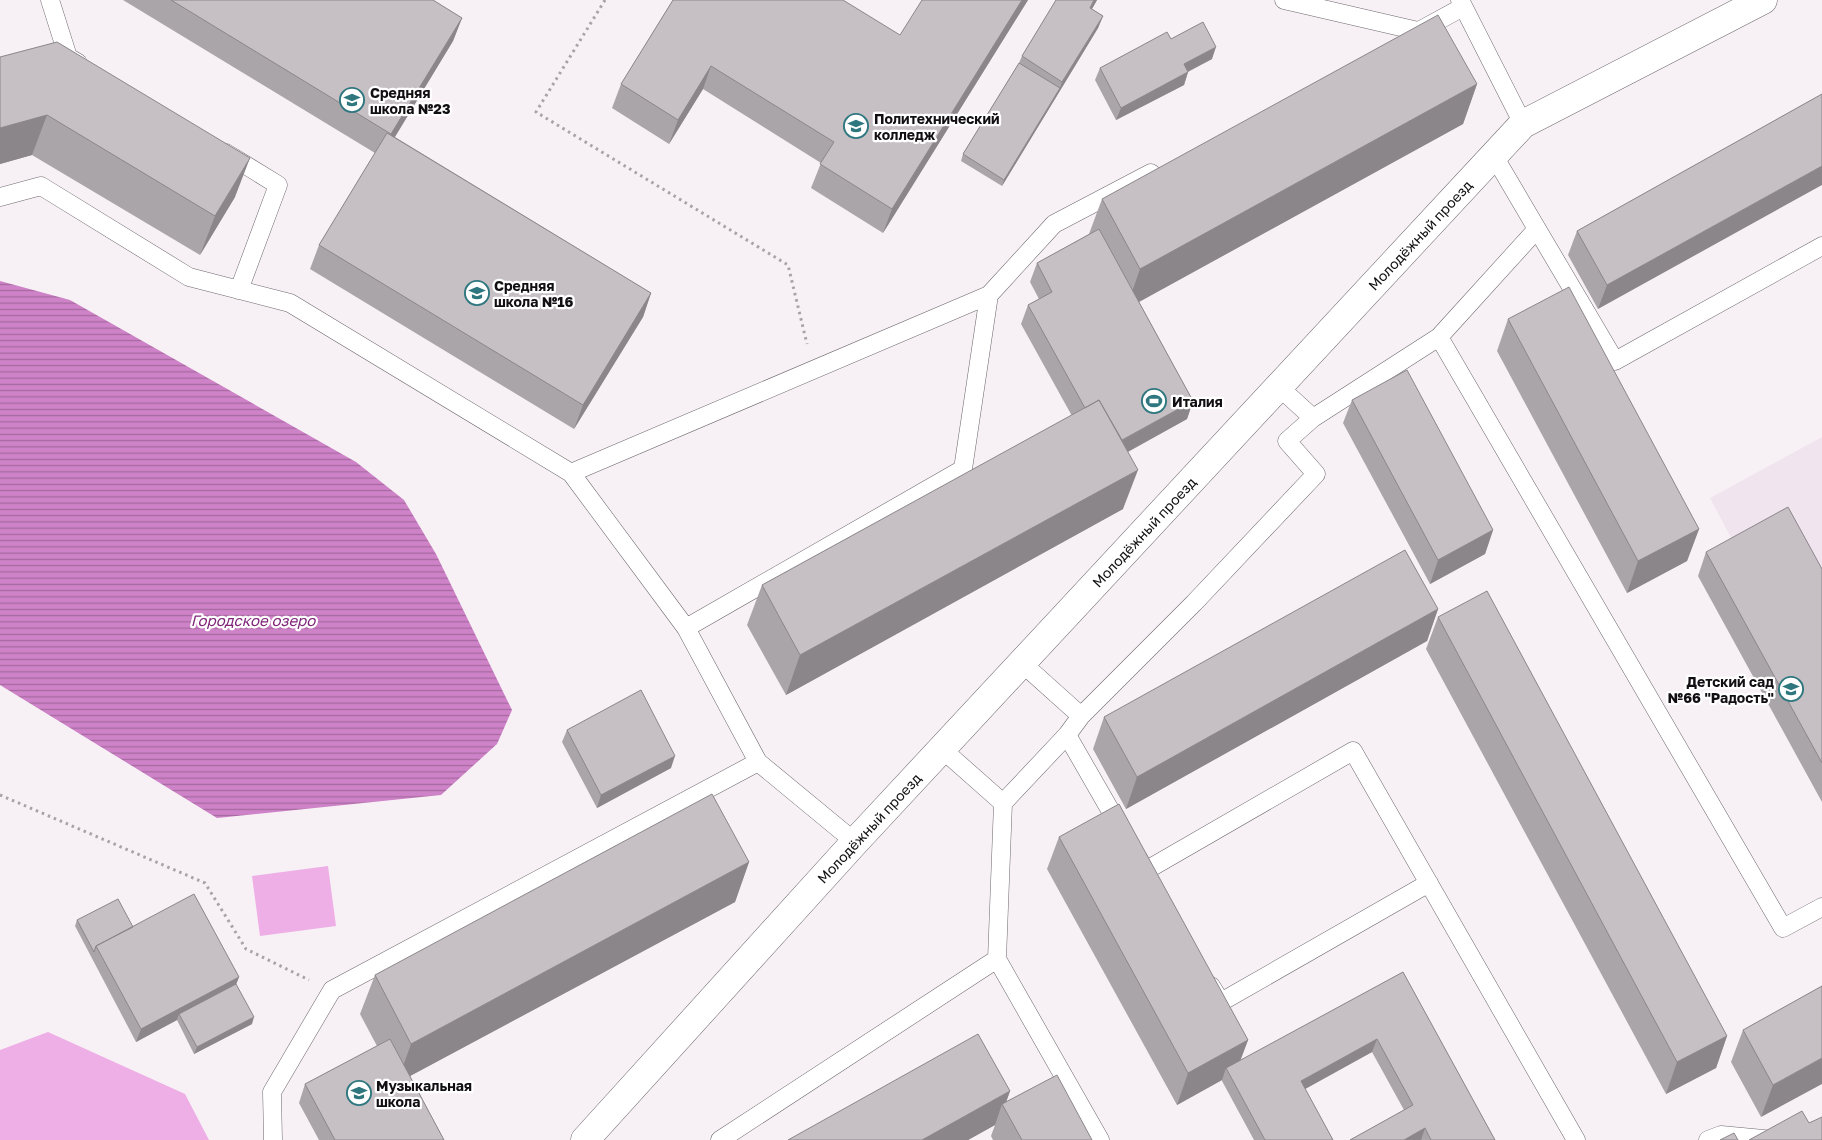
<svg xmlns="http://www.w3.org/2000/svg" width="1822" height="1140" viewBox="0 0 1822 1140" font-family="'Golos Text',sans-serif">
<defs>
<pattern id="water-rules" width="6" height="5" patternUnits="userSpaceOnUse" patternTransform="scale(1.25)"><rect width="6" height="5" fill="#ce82c7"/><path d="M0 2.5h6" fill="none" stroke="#a669a0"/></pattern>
</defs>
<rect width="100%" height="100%" fill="#f7f1f6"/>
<path fill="#f0e4ee" d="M1822,437V802L1698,576L1739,553L1710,498Z"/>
<path fill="#eeaee6" d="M328,866L336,926L260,936L252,876Z
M48,1032L185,1094L209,1140H0V1050Z"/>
<path fill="url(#water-rules)" d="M0,281L70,300L356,462L404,500L436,554L512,710L497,744L441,795L217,818L0,685Z"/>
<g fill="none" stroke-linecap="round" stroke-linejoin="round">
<defs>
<path id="lane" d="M50,0L68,57L78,63
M1284,0L1418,31
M1460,0L1523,124
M1419,31L1463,7
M226,153L278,185L239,290
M1494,156L1537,229L1439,337L1783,928L1822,907
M0,197L41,186L189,277L290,303L571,473L686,628
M1537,229L1615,361L1822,246
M1279,387L1313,418L1439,337
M571,473L989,295
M1081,716L1194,603L1316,474L1287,441L1313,418
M1067,735L1121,829
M942,749L1003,803L1067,735L1081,716L1022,663
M855,842L758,762L686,628L963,469L989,295L1054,224L1151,173
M1138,858L1145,871L1353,751L1576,1140
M997,959L1003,803
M1211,986L1221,1002L1429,883
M273,1140L272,1092L332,990L758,762
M720,1140L997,959L1100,1140
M1708,1140L1721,1135L1774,1140"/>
<path id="street" d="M585,1140L855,842L1523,124L1763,0"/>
</defs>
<use href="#lane" stroke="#6d686d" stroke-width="19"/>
<use href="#street" stroke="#6d686d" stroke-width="29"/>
<path stroke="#a8a3a7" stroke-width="3" stroke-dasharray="2.5 4" stroke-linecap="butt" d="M605,0L536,112L788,265L807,344
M0,795L205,883L246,949L309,980"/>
<use href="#lane" stroke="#fff" stroke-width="18"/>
<use href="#street" stroke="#fff" stroke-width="28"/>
</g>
<path fill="#aaa5a9" d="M123,0H433L462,18L453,41L395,137L651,293L643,317L574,429L310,269L319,245L375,153Z
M673,0L900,35L1028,0L883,233L811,188L821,163L703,89L669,144L612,108L621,84Z
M1056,0H1097L1092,9L1103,16L1098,28L1002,186L961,161L963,154L1019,63L1022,56Z
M1171,39L1212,59L1188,72L1184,85L1116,120L1095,80L1100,68Z
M0,57L235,197L200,255L32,155L0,164Z
M1477,84L1463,124L1139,302L1193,401L1187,419L1128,452L1123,509L786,695L747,625L762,585L1072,416L1021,324L1028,305L1039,299L1030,282L1037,263L1089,234L1102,199Z
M1822,94L1598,309L1568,255L1577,231Z
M1508,319L1699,529L1687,561L1627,593L1497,351Z
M1352,400L1493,530L1485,554L1430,584L1343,423Z
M1706,552L1822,569V802L1698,576Z
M1438,609L1427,641L1126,809L1093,749L1104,717Z
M1438,617L1727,1036L1716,1068L1666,1094L1426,649Z
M567,730L671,768L597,808L562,742Z
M1059,837L1248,1040L1240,1061L1403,972L1495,1140H1350L1404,1110L1372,1052L1305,1089L1333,1140H1254L1222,1081V1080L1177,1105L1047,869Z
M749,862L735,902L410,1076L444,1140H319L299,1103L305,1084L377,1046L360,1014L375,975Z
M77,920L133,927L239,977L236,984L252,1024L194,1054L177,1020L136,1042L75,926Z
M1822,986L1761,1117L1731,1062L1743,1030Z
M1010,1091L1006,1102L1092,1140H993L991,1136L995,1125L968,1140H788Z"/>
<path fill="#8b868a" d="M1022,0H1028L883,233L892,209Z
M1094,0H1097L1085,21L1090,8Z
M1103,16L1098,28L1058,94L1062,82Z
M462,18L453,41L382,158L391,134Z
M1216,47L1212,59L1179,76L1184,64Z
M711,66L703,89L669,144L678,120Z
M1188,72L1184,85L1116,120L1121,108Z
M1477,84L1463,124L1126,309L1140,269Z
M1060,88L1058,94L1002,186L1004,180Z
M47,115L32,155L0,164V128Z
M250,158L235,197L200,255L215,216Z
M1822,166V185L1598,309L1607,285Z
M651,293L643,317L574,429L583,405Z
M1193,401L1187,419L1100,467L1107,449Z
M1138,470L1123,509L786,695L800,655Z
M1699,529L1687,561L1627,593L1638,561Z
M1493,530L1485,554L1430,584L1438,560Z
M1438,609L1427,641L1126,809L1137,777Z
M675,756L671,768L597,808L601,795Z
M749,862L735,902L397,1083L411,1044Z
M239,977L234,990L179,1014L177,1020L136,1042L141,1029Z
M254,1017L252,1024L194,1054L197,1047Z
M1727,1036L1716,1068L1666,1094L1677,1062Z
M1377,1039L1372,1052L1296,1094L1301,1081Z
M1248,1040L1236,1072L1226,1068L1222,1080L1177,1105L1188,1073Z
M1822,1058V1084L1761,1117L1773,1085Z
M1010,1091L1004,1108L1002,1104L995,1125L968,1140H922Z
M1425,1128L1421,1140H1404Z"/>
<path fill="#c6c0c5" stroke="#8b868a" d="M171,0H433L462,18L391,134Z
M673,0H843L900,35L922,0H1022L892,209L820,164L834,142L711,66L678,120L621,84Z
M1056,0H1094L1090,8L1103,16L1062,82L1022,56Z
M1438,15L1477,84L1140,269L1102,199Z
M1203,22L1216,47L1184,64L1188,72L1121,108L1100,68L1167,32L1171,39Z
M57,42L250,158L215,216L47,115L0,128V57Z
M1019,63L1060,88L1004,180L963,154Z
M1822,94V166L1607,285L1577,231Z
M387,133L651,293L583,405L319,245Z
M1099,229L1193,401L1122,440L1099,400L1085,408L1028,305L1052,292L1037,263Z
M1569,287L1699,529L1638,561L1508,319Z
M1407,370L1493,530L1438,560L1352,400Z
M1099,400L1138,470L800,655L762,585Z
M1788,507L1822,569V763L1706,552Z
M1405,550L1438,609L1137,777L1104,717Z
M1487,591L1727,1036L1677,1062L1438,617Z
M641,690L675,756L601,795L567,730Z
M712,794L749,862L411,1044L375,975Z
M1119,804L1248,1040L1188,1073L1059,837Z
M194,894L239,977L141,1029L96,946Z
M118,899L133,927L96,946L94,952L77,920Z
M1403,972L1495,1140H1431L1425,1128L1404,1140H1350L1413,1105L1377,1039L1301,1081L1333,1140H1265L1226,1068Z
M236,984L254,1017L197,1047L179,1014Z
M1822,986V1058L1773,1085L1743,1030Z
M978,1034L1010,1091L922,1140H788Z
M390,1039L444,1140H335L305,1084Z
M1057,1075L1092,1140H1022L1002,1104Z
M1802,1111L1809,1123L1822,1117V1140H1749Z
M1734,1133L1738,1140H1720Z"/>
<defs>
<symbol id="school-ring" viewBox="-11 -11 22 22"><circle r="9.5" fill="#fff" stroke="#2f777f" stroke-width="1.5"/><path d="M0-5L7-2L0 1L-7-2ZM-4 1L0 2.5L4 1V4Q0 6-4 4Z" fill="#2f777f"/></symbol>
<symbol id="university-ring" viewBox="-11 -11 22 22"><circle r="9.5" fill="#fff" stroke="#2f777f" stroke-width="1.5"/><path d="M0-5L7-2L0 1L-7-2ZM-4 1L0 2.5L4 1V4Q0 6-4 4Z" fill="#2f777f"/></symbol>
<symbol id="stadium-ring" viewBox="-11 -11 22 22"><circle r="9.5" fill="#fff" stroke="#2f777f" stroke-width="1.5"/><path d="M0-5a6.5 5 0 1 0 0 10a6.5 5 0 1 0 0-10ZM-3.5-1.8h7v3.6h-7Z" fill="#2f777f"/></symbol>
</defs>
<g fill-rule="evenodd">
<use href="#school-ring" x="338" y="86" width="28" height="28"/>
<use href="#university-ring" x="842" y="112" width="28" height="28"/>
<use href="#school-ring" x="463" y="279" width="28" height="28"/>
<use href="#stadium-ring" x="1140" y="387" width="28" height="28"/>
<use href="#school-ring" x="1777" y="675" width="28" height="28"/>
<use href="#school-ring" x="345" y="1079" width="28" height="28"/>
</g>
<g text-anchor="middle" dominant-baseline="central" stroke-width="4.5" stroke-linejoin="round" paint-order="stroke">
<g font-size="14" font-weight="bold" fill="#110f11" stroke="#fff" text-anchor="start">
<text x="370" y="92">Средняя<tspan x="370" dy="16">школа №23</tspan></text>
<text x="874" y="118">Политехнический<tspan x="874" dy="16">колледж</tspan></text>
<text x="494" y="285">Средняя<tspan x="494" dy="16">школа №16</tspan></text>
<text x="1172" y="401">Италия</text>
<text x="1774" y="681" text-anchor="end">Детский сад<tspan x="1774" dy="16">№66 "Радость"</tspan></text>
<text x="376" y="1085">Музыкальная<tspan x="376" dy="16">школа</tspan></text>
</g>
<g font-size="14" fill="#110f11" stroke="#fff">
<text transform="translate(1420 235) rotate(-47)">Молодёжный проезд</text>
<text transform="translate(1144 532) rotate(-47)">Молодёжный проезд</text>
<text transform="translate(869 828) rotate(-47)">Молодёжный проезд</text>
</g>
<g font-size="15" font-style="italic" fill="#7f2479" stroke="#fff">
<text x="253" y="620">Городское озеро</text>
</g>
</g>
</svg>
